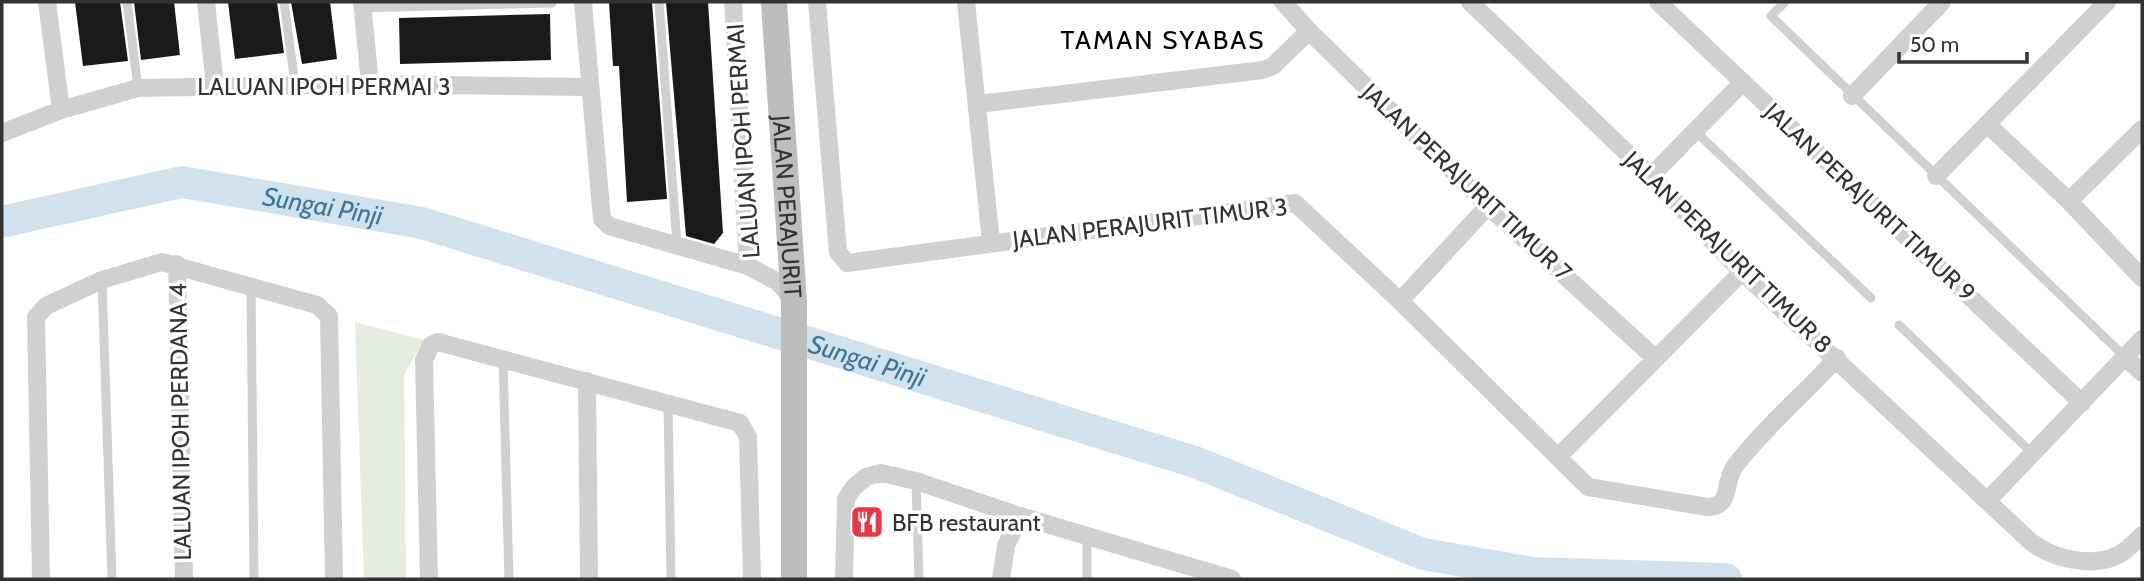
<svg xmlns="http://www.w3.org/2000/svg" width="2144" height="581" viewBox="0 0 2144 581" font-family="Cabin,sans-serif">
<rect width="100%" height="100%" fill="#fff"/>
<path fill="#e6ecdf" d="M355,322L424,340L404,375L406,579H364Z"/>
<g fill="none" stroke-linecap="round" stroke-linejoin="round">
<path stroke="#cfe2ee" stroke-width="32" id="s1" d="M2,222L182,182L422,223L1195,462L1423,554L1533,573L1726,579"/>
</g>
<path fill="#1a1a1a" d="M75,2H120L128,61L83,66Z
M134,2H174L180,55L141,60Z
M228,2H277L284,53L235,59Z
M291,2H330L337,59L302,64Z
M609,2H652L667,199L627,202L619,66H613Z
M666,2H708L723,233L714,244L686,236Z
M550,14L551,60L400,64L399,18Z"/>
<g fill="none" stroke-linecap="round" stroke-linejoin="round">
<path stroke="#d0d0d0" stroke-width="9" d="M127,2L138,88
M284,2L295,84
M659,2L677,244
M1785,2L1771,16L2125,357
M362,8L552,3
M1695,131L1871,298
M102,280L112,579
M251,286L254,579
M1899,325L2033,454
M503,359L509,579
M668,403L671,579
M916,481L919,579
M1087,536V579"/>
<path stroke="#d0d0d0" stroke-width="18" d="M47,2L61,110
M206,2L215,86
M362,2L370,84
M583,2L602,219L609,226L748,266L778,282L793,300
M733,2L748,266
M817,2L838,252L847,263L1295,203L1400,301L1588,487L1707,507C1733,507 1723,481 1735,466C1764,428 1804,394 1837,358
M966,2L991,242
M1283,2L1309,31L1488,206L1655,358
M1470,2L1651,176L1742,272L2031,542C2052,558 2090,568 2116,556C2126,552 2135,542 2142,535
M1658,2L2082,403
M1852,96L1942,2
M978,104L1263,70L1273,66L1309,31
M1987,124L2069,201L2142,278
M2,133L61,110L138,88L370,84L589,87
M1651,176L1743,82
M1936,176L2107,2
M2069,201L2142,129
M177,264L184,579
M1400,301L1488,206
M2125,357L2142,373
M587,381L589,579
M1558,457L1742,272
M1989,499L2142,339
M41,579L36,317L46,306L102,280L162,262L317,305L329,316L334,579
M429,579L424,360L431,345L438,342L740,423L748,437L752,579
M844,579L846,499L854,487L866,477L881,473L916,481L1020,516L1232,579
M1001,579L1006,546L1020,516"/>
<path stroke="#bdbdbd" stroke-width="26" id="s2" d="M774,2L794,302V579"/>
</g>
<defs>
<symbol id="restaurant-square" viewBox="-11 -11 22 22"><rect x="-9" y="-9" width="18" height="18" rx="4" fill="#e63946" stroke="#fff"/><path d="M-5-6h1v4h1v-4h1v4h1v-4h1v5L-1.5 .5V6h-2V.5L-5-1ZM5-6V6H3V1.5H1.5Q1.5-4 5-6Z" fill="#fff"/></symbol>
</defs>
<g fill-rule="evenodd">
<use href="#restaurant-square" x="848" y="503" width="38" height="38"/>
</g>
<g text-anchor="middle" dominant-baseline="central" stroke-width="7" stroke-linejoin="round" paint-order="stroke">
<g font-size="24" fill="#333" stroke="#fff">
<text x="324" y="86">LALUAN IPOH PERMAI 3</text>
<text transform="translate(743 141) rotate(-94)">LALUAN IPOH PERMAI</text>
<text transform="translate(1467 182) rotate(43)">JALAN PERAJURIT TIMUR 7</text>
<text transform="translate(1870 202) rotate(43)">JALAN PERAJURIT TIMUR 9</text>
<text stroke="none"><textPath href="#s2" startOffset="205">JALAN PERAJURIT</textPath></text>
<text transform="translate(1150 223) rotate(-7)">JALAN PERAJURIT TIMUR 3</text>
<text transform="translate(1728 252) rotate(44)">JALAN PERAJURIT TIMUR 8</text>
<text transform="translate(180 422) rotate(-91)">LALUAN IPOH PERDANA 4</text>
</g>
<g font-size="24" fill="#333" stroke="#fff" text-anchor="start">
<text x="892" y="522">BFB restaurant</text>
</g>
<g font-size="26" letter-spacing="2" fill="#000" stroke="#fff">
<text x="1163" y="40">TAMAN SYABAS</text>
</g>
<g font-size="26" font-style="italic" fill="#3f7597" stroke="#fff">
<text stroke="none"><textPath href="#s1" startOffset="327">Sungai Pinji</textPath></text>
<text stroke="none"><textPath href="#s1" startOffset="894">Sungai Pinji</textPath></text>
</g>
</g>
<rect width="2144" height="581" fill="none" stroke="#333333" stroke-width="7"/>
<path d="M1899 52v10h128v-10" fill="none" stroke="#333333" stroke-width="3.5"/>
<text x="1910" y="52" font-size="21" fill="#333333" stroke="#ffffff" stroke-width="5" paint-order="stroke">50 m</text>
</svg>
